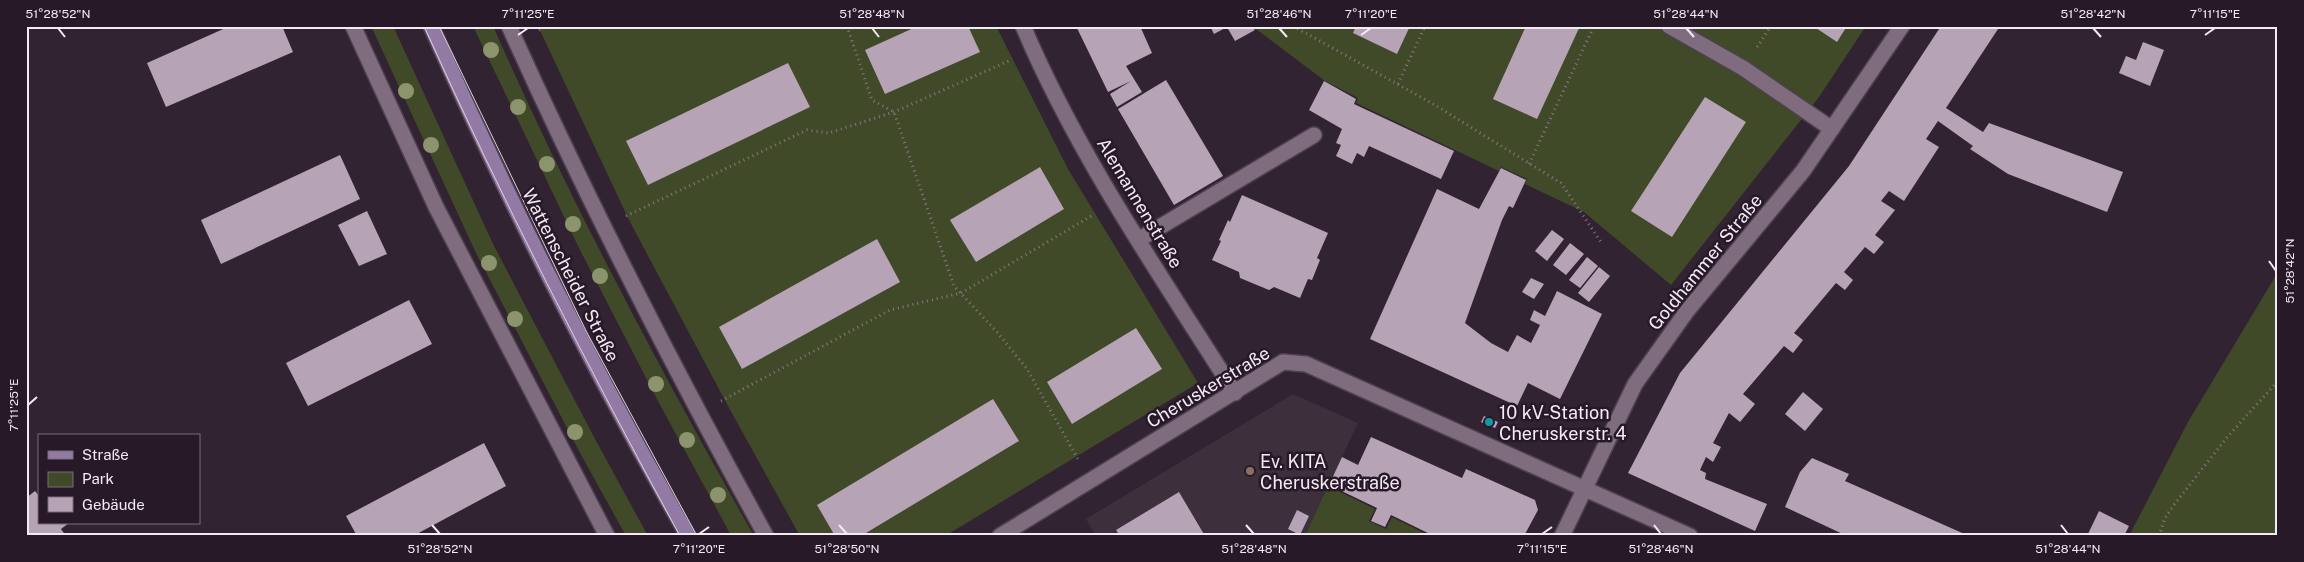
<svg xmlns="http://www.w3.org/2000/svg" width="2304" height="562" viewBox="0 0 2304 562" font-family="'Public Sans',sans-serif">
<rect width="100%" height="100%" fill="#322332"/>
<path fill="#3d2f3c" d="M1293,394L1358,423L1305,536H1096L1086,519Z"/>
<path fill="#404a29" d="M371,26H393L493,244L595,439L648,536H626L579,451L476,253Z
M473,26H493C570,201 660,370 754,536H731L726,526L659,403L578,246Z
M538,26H996L1068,169L1198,383L945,536H800L728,406L629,220Z
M1252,26H1866L1819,97L1671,285L1584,212L1525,184L1527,179L1501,167L1499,171L1356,103L1358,98L1325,81Z
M2278,272V536H2129L2188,422Z
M1328,486L1375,509L1369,521L1386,529L1392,517L1430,536H1305Z"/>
<path fill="#b6a3b6" d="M230,26H282L293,52L166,107L147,63Z
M918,26H968L980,52L885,94L865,50Z
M1076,26H1140L1152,53L1126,66L1142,92L1117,107L1110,94L1131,81L1108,92Z
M1210,26H1250L1255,30L1235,41L1227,27L1214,34Z
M1356,26H1410L1397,54L1353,33Z
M1526,26H1580L1537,119L1493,99Z
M1813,26H1847L1837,42Z
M1941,26H2000L1946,108L1983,132L1989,123L2123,172L2107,212L2008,174L1970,149L1973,146L1938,121L1926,139L1939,147L1904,201L1889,191L1881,201L1895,210L1875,235L1884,242L1874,254L1865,247L1844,272L1853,280L1845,290L1836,283L1794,333L1803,340L1793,353L1784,346L1743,394L1755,404L1740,422L1729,413L1713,443L1721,447L1713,462L1706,457L1700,470L1706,473L1705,479L1767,504L1755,531L1628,473L1680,373L1849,166Z
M2143,42L2164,50L2150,86L2119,73L2126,56L2136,60Z
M788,63L810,107L648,185L626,141Z
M1166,80L1223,176L1174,205L1118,109Z
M1324,81L1356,99L1354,104L1454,151L1441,179L1369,146L1364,157L1357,153L1352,164L1336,156L1341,145L1336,143L1342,129L1309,110Z
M1705,97L1746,122L1672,237L1631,211Z
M340,155L360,199L221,264L201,220Z
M1040,167L1064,209L976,262L950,220Z
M1501,168L1526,180L1513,208L1509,206L1502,220L1465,323L1491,343L1508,352L1517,335L1531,343L1540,325L1530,320L1534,310L1545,316L1557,291L1602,314L1560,399L1528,383L1517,406L1370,339L1437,189L1479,209Z
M1242,195L1328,233L1317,258L1320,260L1312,280L1308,279L1300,298L1274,287L1269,290L1240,278L1239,272L1212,260L1221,241L1219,240L1228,220L1230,222Z
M367,211L387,254L359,266L338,225Z
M1552,230L1564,239L1547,261L1535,251Z
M877,239L900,282L742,369L719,327Z
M1570,243L1584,254L1566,275L1553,265Z
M1587,257L1598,266L1580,288L1569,280Z
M1599,267L1610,276L1589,302L1578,293Z
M1531,278L1544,284L1534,299L1522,292Z
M409,300L432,344L308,406L286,363Z
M1136,328L1162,369L1072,424L1047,382Z
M1803,392L1823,409L1805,431L1785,414Z
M993,399L1019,441L861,536H835L817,505Z
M1484,416L1498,422L1495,428L1481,422Z
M1371,437L1462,478L1466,469L1535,500L1538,510L1524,536H1434L1391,515L1385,527L1371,521L1377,508L1329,485L1342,457L1358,465Z
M484,443L506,486L413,536H357L346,516Z
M1812,458L1849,474L1845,481L1969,536H1847L1785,507L1800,472Z
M35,491L39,496V523H69L61,529L66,536H26V498Z
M1179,492L1205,536H1120L1116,530Z
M1297,510L1309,516L1300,535L1288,529Z
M2099,511L2129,526L2124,536H2087Z"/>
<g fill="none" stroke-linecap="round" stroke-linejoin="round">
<defs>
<path id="lane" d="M1138,240L1314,135"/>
<path id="street" d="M353,26L436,207L607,536
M509,26C587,200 674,369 766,536
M1023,26C1077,154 1161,276 1235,393
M1669,26L1743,68L1832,129
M1000,536L1283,362L1306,364L1690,536
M1562,536L1635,384L1687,311L1803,171L1902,26"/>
<path id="secondary" d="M431,26C508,200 594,371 688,536"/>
</defs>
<use href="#lane" stroke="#4e414e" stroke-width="18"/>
<use href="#street" stroke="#4e414e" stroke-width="18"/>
<use href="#secondary" stroke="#4e414e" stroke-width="18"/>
<path stroke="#857885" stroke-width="3" stroke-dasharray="1 4" stroke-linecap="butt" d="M847,26L872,100L894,112L954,286L997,332L1027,369L1078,459
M1293,26L1435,105L1561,183L1601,242
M539,30L547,26
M1757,47L1771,26
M1398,84L1425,26
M1529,164L1594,26
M626,216L807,130L829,133L894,112L1011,60
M721,401L890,310L961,293L1093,215
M2159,536L2165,518L2176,502L2229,435L2278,381
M2273,536L2278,528"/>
<use href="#lane" stroke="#7f6d7f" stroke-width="15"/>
<use href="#street" stroke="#7f6d7f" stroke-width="15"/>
<use href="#secondary" stroke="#927aa4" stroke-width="15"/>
<path stroke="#dcd1dc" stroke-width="1" d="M424,26C502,200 589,369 680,536
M439,26L586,331L697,536"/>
</g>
<g fill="#8c946d">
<circle cx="491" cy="50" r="8"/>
<circle cx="406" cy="91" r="8"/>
<circle cx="518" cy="107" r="8"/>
<circle cx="431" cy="145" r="8"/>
<circle cx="547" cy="164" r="8"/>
<circle cx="573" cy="224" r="8"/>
<circle cx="489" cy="263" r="8"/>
<circle cx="600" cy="276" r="8"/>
<circle cx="515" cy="319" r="8"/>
<circle cx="656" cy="384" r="8"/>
<circle cx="575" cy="432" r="8"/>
<circle cx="687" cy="440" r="8"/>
<circle cx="718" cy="495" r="8"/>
</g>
<path fill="none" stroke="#f4eaf4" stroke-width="2" d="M58,28L65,37M872,28L879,37M1279,28L1287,37M1686,28L1694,37M2093,28L2101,37M518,35L528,28M1361,35L1371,28M2205,35L2215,28M2269,261L2276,271M28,405L37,397M432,525L440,534M839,525L847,534M1246,525L1254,534M1654,525L1661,534M2061,525L2068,534M699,534L709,527M1542,534L1552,527"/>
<circle fill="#0f9aa8" stroke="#281928" stroke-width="2" cx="1489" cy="422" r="5"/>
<circle fill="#8d6e63" stroke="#281928" stroke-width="2" cx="1250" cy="471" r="5"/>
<g text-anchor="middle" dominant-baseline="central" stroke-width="5" stroke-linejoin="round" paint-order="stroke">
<g font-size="18" fill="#f4eaf4" stroke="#281928">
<text transform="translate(1140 203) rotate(59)">Alemannenstraße</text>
<text transform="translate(1705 262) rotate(-51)">Goldhammer Straße</text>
<text transform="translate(571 275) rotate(63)">Wattenscheider Straße</text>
<text transform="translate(1208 387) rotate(-31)">Cheruskerstraße</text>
</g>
<g font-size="18" fill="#f4eaf4" stroke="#281928" text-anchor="start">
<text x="1499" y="412">10 kV-Station<tspan x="1499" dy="21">Cheruskerstr. 4</tspan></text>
<text x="1260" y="461">Ev. KITA<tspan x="1260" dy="21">Cheruskerstraße</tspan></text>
</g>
</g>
<rect width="2304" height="562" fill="none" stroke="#281928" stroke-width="55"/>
<rect x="38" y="434" width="162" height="90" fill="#281928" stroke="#7a6d7a"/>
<rect x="48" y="451" width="25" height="8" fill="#927aa4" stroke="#7a6d7a"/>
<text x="82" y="460" font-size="15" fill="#f4eaf4">Straße</text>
<rect x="48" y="472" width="25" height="15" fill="#404a29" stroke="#7a6d7a"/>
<text x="82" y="484" font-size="15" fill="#f4eaf4">Park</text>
<rect x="48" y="497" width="25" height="15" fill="#b6a3b6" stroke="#7a6d7a"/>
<text x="82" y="510" font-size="15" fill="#f4eaf4">Gebäude</text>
<rect x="28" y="28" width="2248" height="506" fill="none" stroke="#f4eaf4" stroke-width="2"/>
<g font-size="12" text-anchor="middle" fill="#f4eaf4">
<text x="58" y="18">51°28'52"N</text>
<text x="528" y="18">7°11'25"E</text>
<text x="872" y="18">51°28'48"N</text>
<text x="1279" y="18">51°28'46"N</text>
<text x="1371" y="18">7°11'20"E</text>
<text x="1686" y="18">51°28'44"N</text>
<text x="2093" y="18">51°28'42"N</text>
<text x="2215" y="18">7°11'15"E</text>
<text transform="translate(2290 271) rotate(-90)" y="4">51°28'42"N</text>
<text transform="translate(14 405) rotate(-90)" y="4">7°11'25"E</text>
<text x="440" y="553">51°28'52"N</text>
<text x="699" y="553">7°11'20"E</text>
<text x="847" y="553">51°28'50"N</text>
<text x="1254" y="553">51°28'48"N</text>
<text x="1542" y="553">7°11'15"E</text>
<text x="1661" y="553">51°28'46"N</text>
<text x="2068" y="553">51°28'44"N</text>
</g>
</svg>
